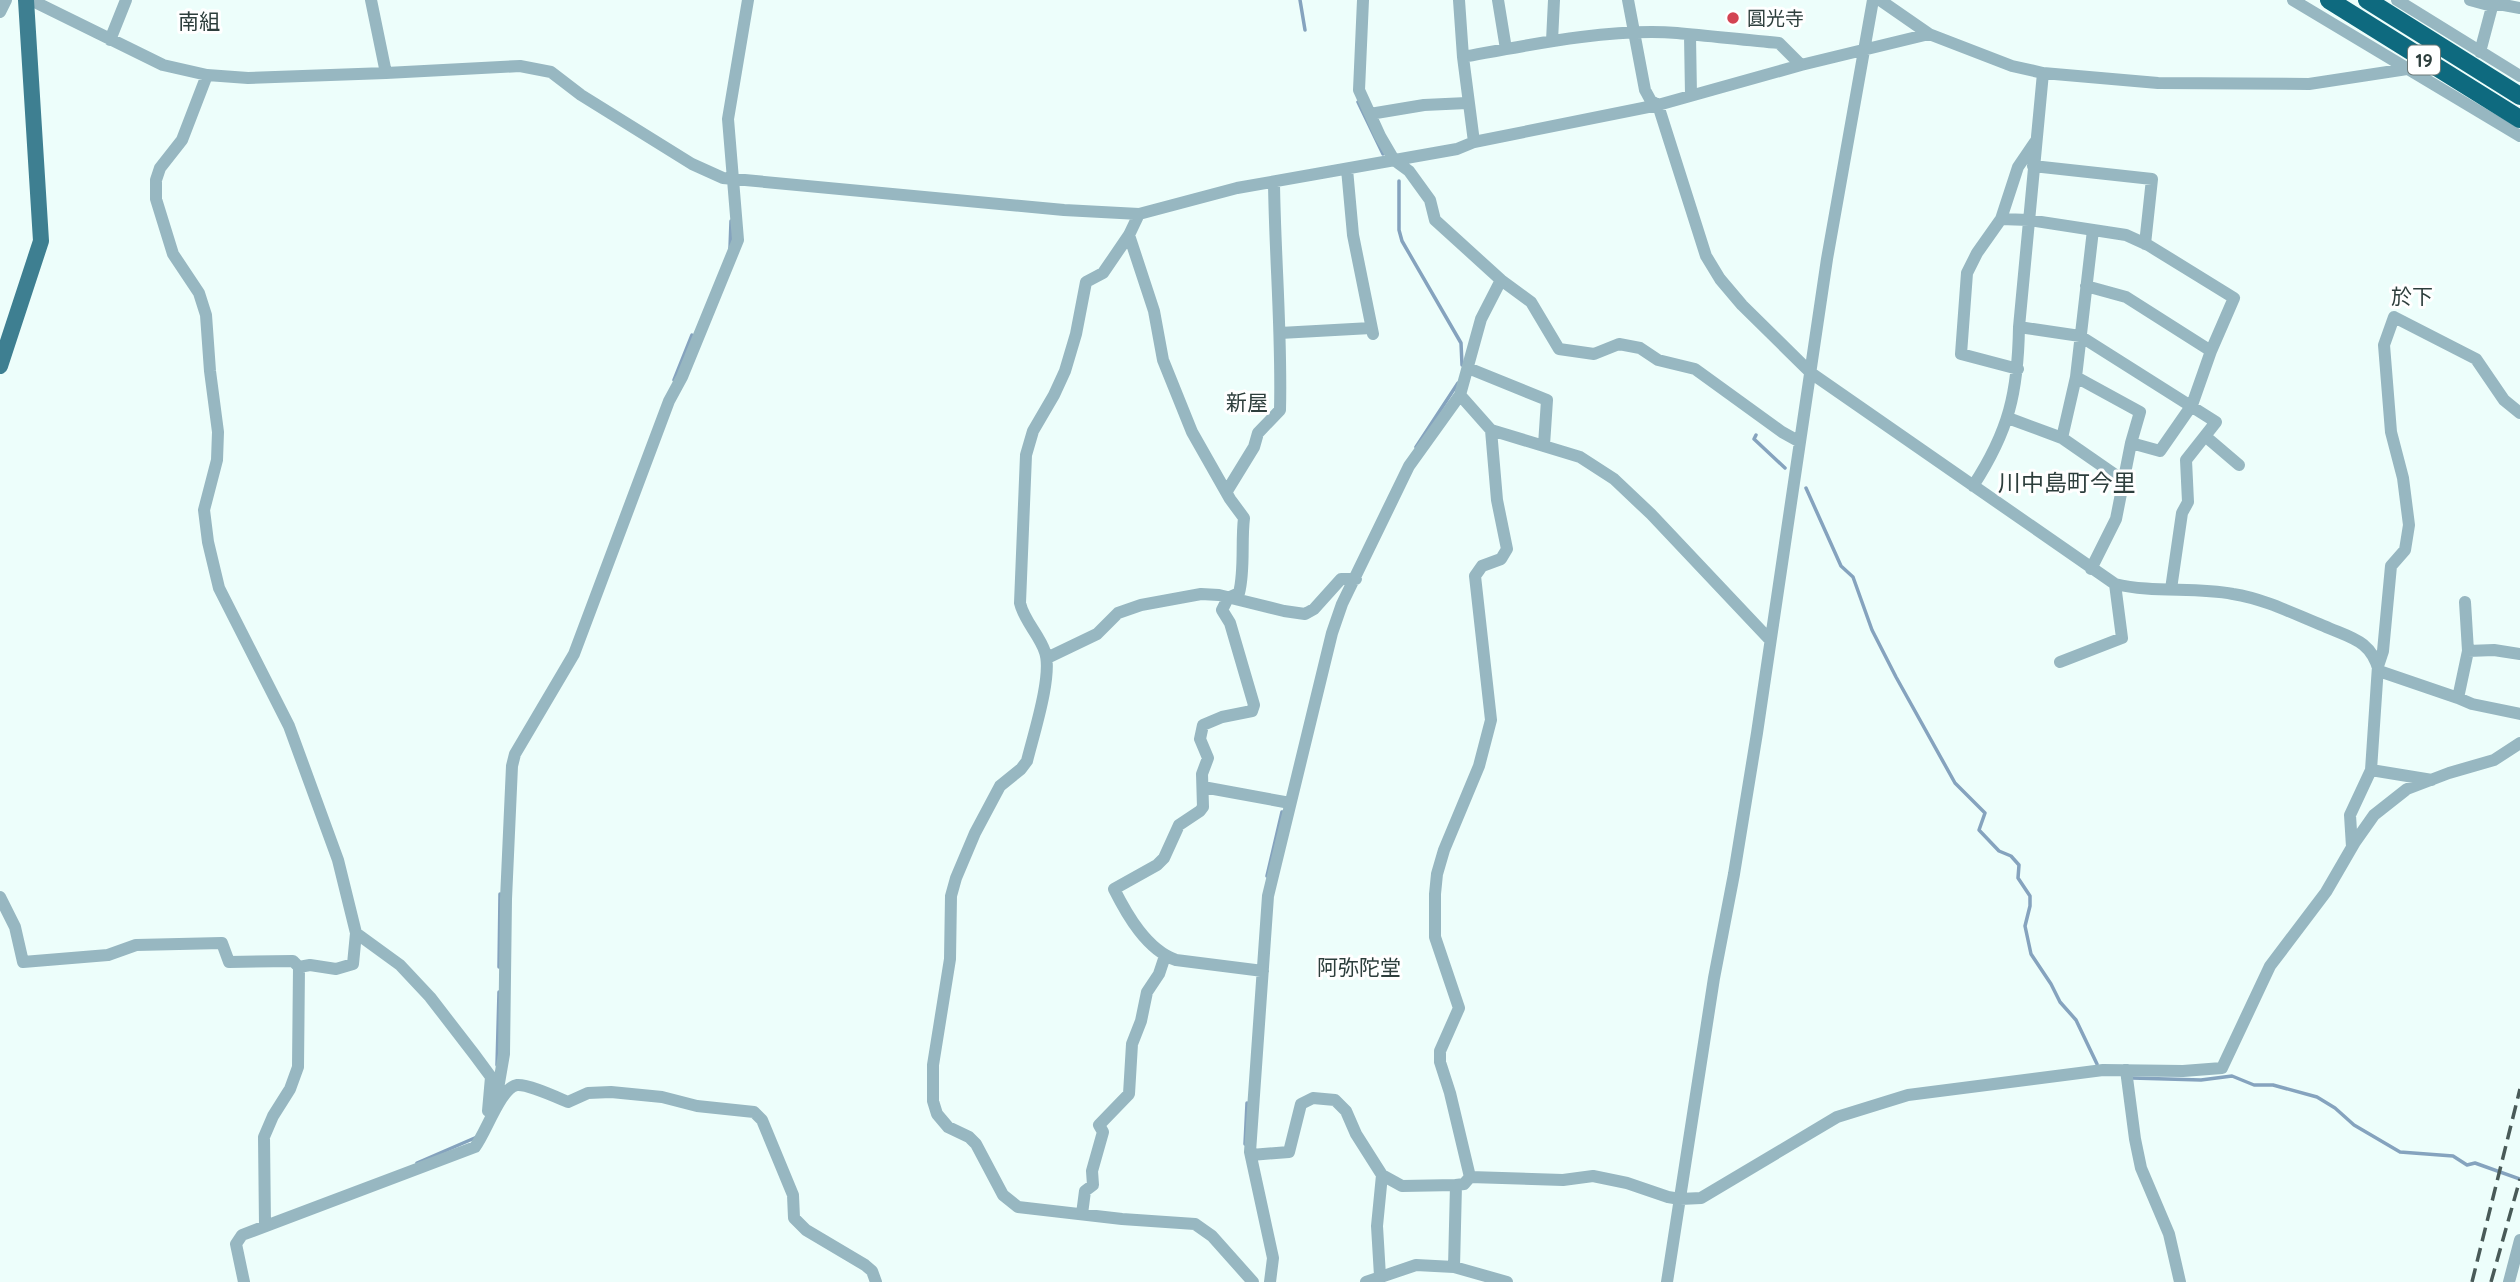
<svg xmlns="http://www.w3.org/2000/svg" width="2520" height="1282" viewBox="0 0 2520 1282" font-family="Quicksand,'Noto Sans JP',sans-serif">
<rect width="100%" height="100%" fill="#edfefb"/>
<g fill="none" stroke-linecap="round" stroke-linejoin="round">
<path stroke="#85a3be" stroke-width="3.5" d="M1300,0L1305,30
M1358,102L1383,154
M1399,181V230L1402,241L1461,343L1462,365
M730,248L731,221
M674,380L692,335
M1756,435L1754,439L1785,468
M1416,447L1458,383
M1806,488L1841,566L1853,577L1872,630L1896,677L1955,783L1985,813L1979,830L1999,851L2011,856L2019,865L2018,878L2030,896V906L2025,926L2031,954L2051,984L2060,1002L2076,1020L2097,1064
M1267,876L1282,812
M499,967L500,894
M497,1065L499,992
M2132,1078L2201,1080L2232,1076L2254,1085H2273L2317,1097L2335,1108L2354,1125L2400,1152L2453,1156L2467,1165L2475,1163L2520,1179
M1245,1144L1247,1103
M417,1163L477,1137"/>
<path stroke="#97b7c1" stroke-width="12" d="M31,0L163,65L207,75L248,78L386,73L520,66L551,72L581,95L692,164L723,178L1064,210L1139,214L1237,188L1457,149L1474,142L1658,105L1801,65L1929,34
M371,0L386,73
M1363,0L1359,90L1380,136L1394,160L1409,171L1430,200L1435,220L1501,280L1531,302L1559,349L1594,354L1619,344L1640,348L1658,360L1695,369L1782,432L1800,442
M1459,0L1463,57L1474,142
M1498,0L1506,49
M1628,0L1645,90L1651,101L1658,105L1706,256L1720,279L1742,305L1811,373L2115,584C2153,593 2194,587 2233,594C2265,599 2294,614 2324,626C2351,638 2371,640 2379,671L2458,698L2468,651L2494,650L2520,654
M1880,0L1929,34L2012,66L2043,73L2158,83L2309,84L2407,69
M2293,0L2520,136
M2397,0L2520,76
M2470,0L2492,6
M0,12L6,0
M1690,36L1691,95
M110,40L126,0
M1552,41L1554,0
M2480,52L2493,3L2520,8
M1463,57C1529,45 1609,28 1677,33C1711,36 1745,40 1779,43L1801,65
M1370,114L1424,105L1467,103
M2033,166L2152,179L2145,244
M1347,169L1353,235L1373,334
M1139,214L1129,235L1103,273L1086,282L1076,334L1065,371L1054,395L1033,431L1026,455L1020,603C1024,621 1039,634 1045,652C1053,675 1033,736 1027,761L1021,769L1000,786L975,833L956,878L951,896L950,959L933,1065V1101L937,1114L948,1127L969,1137L976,1144L1003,1195L1018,1207L1122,1219L1195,1224L1212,1236L1253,1282
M2001,219L2029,220L2126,235L2148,245L2234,298L2211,351L2192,405L2160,451L2131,443L2116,519L2091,569
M2093,230L2076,377L2062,438L2124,481
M1129,235L1154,311L1163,360L1192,432L1230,499L1244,518C1241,542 1245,570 1239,593L1228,598L1222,610L1230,623L1254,705L1252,711L1222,717L1203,725L1200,739L1208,758L1202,774L1203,807L1200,811L1179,825L1164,858L1157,865L1114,889C1127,915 1147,950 1176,960L1263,971
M2086,286L2126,297L2211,351
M2019,327L2080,336L2216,422L2186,460L2188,502L2182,513L2171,589
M1280,333L1371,328
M1468,368L1547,400L1544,445
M2018,369L1961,354L1967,273L1977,253L2001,219L2018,167L2035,142
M2076,377L2140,412L2131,443
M1460,395L1491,430L1580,457L1614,479L1651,514L1770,640
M2008,418L2062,438
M2205,436L2239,465
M1973,486C2009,431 2018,392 2019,327L2043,73
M1227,491L1254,447L1258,433L1280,410C1282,334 1275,259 1274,183
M2465,602L2468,651
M1047,658L1097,634L1118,613L1141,605L1201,594L1219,595L1284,611L1305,614L1314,609L1341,579H1356
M2060,662L2122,638L2115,584
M2458,698L2472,704L2520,714
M2432,780L2371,770L2378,666L2383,651L2391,566L2405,550L2409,525L2403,478L2391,432L2384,345L2394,317L2476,359L2504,400L2520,413
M1203,787L1290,803
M2352,847L2350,815L2371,770
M0,897L15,927L23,962L108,955L136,945L222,943L229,962L293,961L299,967L310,965L336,969L353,964L356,933L338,860L289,726L219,588L208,542L204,510L217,460L218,432L210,371L206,315L199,293L173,254L156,199V180L160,168L182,140L207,75
M356,933L400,965L430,997L474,1054L491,1077L488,1111
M2126,1070L2135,1139L2141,1168L2169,1234L2180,1282
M494,1112L504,1054L506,899L512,766L515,754L574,654L669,401L682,377L738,240L728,119L748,0
M1251,1155L1289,1152L1301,1104L1313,1098L1335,1100L1346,1111L1356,1134L1382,1175
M1470,1177L1450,1093L1440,1062V1051L1459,1008L1435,937V894L1437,874L1444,850L1479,766L1491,720L1475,576L1482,566L1501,559L1507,549L1497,500L1491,430
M1082,1214L1085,1191L1093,1185L1092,1171L1103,1132L1099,1125L1129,1094L1132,1044L1141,1021L1147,992L1159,974L1165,956
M265,1226L264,1137L273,1116L290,1089L298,1067L299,967
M1454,1267L1456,1185L1464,1184L1470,1177L1563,1180L1593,1176L1627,1183L1668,1197L1680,1199L1701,1198L1837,1117L1908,1095L2103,1070L2183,1071L2222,1068L2270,966L2326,892L2355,842L2374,815L2407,789L2449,773L2494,760L2520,743
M1380,1276L1377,1226L1382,1175L1402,1186L1456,1185
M244,1282L236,1244L242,1235L475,1147C486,1133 501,1087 517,1085C528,1084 556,1097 568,1102L588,1093L611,1092L662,1097L697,1106L754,1112L762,1120L793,1195L794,1218L806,1230L865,1265L872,1271L876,1282
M1270,1282L1273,1258L1250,1152L1268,896L1332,633L1342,604L1409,466L1460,395L1481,319L1501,280
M1366,1282L1416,1265L1454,1267L1507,1282
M1667,1282L1714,978L1734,874L1757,733L1827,259L1873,0
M2509,1282L2520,1240"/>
<path stroke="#3e7f91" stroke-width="16" d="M0,366L41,241L26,0"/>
<path stroke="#0e6a7f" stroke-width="18" d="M2329,0L2520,119
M2367,0L2520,96"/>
<path stroke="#495a58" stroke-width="3.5" stroke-dasharray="14 7" stroke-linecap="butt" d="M2472,1282L2520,1089
M2491,1282L2520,1179"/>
</g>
<circle fill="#d34352" stroke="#fff" stroke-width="2.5" cx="1733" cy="18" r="7"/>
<g text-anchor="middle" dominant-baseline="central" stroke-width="6" stroke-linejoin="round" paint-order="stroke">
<rect fill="#fff" stroke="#6c7876" stroke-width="2" x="2408" y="45.5" width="32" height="29" rx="5"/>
<g font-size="18" font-weight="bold" fill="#2d3e3c">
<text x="2424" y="60">19</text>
</g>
<g font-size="19" fill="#2d3e3c" stroke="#fff" text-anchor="start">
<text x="1747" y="18">圓光寺</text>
</g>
<g font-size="21" fill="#2d3e3c" stroke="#fff">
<text x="199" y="21">南組</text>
<text x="2412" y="296">於下</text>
<text x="1247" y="402">新屋</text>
<text x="1359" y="967">阿弥陀堂</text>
</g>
<g font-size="23" fill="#2d3e3c" stroke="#fff">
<text x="2067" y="482">川中島町今里</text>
</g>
</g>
</svg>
